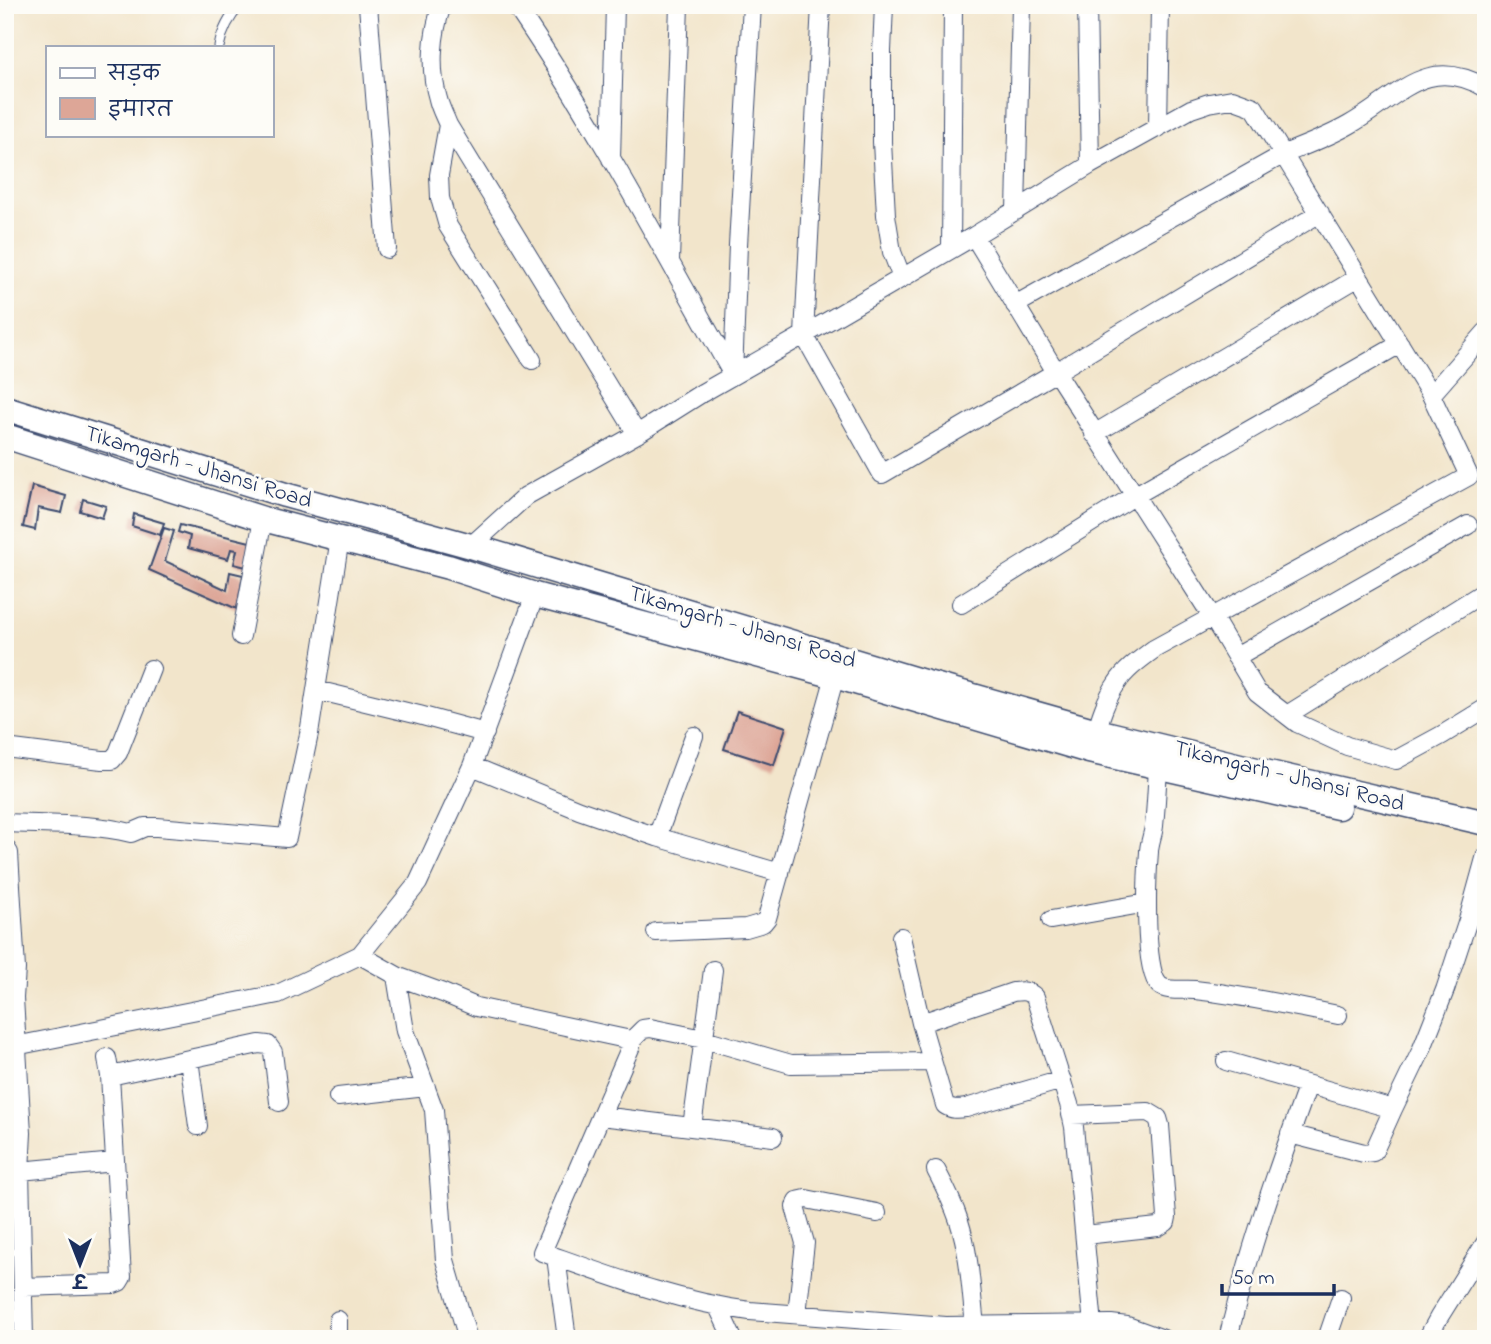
<svg xmlns="http://www.w3.org/2000/svg" width="1491" height="1344" viewBox="0 0 1491 1344" font-family="'Indie Flower','Playpen Sans Deva',sans-serif">
<rect width="100%" height="100%" fill="#fdfcf7"/>
<filter id="ink" filterUnits="userSpaceOnUse"><feTurbulence type="fractalNoise" baseFrequency=".0143" numOctaves="2"/><feDisplacementMap in="SourceGraphic" scale="14" xChannelSelector="R" yChannelSelector="G"/><feConvolveMatrix kernelMatrix="1 2 1 2 8 2 1 2 1" color-interpolation-filters="sRGB"/></filter>
<filter id="wash" filterUnits="userSpaceOnUse"><feTurbulence type="fractalNoise" baseFrequency=".00686" numOctaves="4" result="noise"/><feDisplacementMap in="SourceGraphic" scale="28" xChannelSelector="R" yChannelSelector="G"/><feGaussianBlur stdDeviation="1.57" result="paint"/><feColorMatrix in="noise" values="0 0 0 0 0 0 0 0 0 0 0 0 0 0 0 0 0 1.4 0 .05"/><feComposite in="paint" operator="in"/></filter>
<g filter="url(#wash)">
<rect width="100%" height="100%" fill="#f2e5cb"/>
<g id="blocks">
<path fill="#dda697" d="M32,486L66,496L62,513L38,508L35,530L23,527Z
M83,499L106,506L102,518L80,511Z
M134,514L164,523L160,535L132,526Z
M180,525L250,542L246,567L234,564L237,550L231,549L228,559L188,548L190,536L178,532Z
M164,528L174,531L165,561L227,590L230,572L243,575L237,609L149,570Z
M737,711L786,727L774,765L724,749Z"/>
</g>
</g>
<g filter="url(#ink)">
<use href="#blocks" fill-opacity="0" stroke="#3b4a6e" stroke-width="2"/>
<g fill="none" stroke-linecap="round" stroke-linejoin="round">
<defs>
<path id="lane" d="M219,47C222,31 229,17 241,5"/>
<path id="street" d="M368,5L387,249
M442,5C432,34 429,69 438,99C440,108 445,117 448,125L637,434
M515,5C596,123 663,251 733,375
M884,5L882,51V142L886,215L892,252L902,278
M1087,5L1090,165
M448,125L439,175L440,198L448,226L532,360
M1158,128L1160,5
M611,159L615,5
M1016,211L1021,5
M1320,213L1056,372L1213,618L1257,692L1297,723L1347,746L1396,760L1442,735L1486,708
M974,236L1090,165L1191,109L1209,103L1232,99L1254,107L1431,395L1469,476L1154,649C1141,659 1126,669 1117,683C1105,700 1099,722 1093,742
M951,249L953,5
M670,261L679,5
M1015,305L1284,154C1306,145 1328,137 1349,125C1398,98 1425,53 1486,88
M804,335L821,5
M733,375L738,245L752,5
M1431,395L1486,332
M1094,434L1359,277
M471,546L526,496L637,434L702,393L804,335L882,474L1056,372L974,236L804,335
M961,604L1134,496L1400,344
M241,636L263,519
M1236,657L1468,525
M316,690L419,715L485,733
M1287,715L1486,591
M5,748L102,760H112L118,753L151,669
M472,766L579,810L657,837L780,873
M1158,767C1157,786 1156,806 1154,826C1153,835 1149,843 1149,852C1147,875 1143,970 1159,985C1166,992 1185,989 1195,990C1243,995 1291,1006 1338,1015
M5,823C47,825 91,823 131,833L145,827H157L287,838L309,734L340,538
M657,837L694,736
M5,847L9,853L16,969L14,998L22,1133L20,1171L24,1339
M1051,920L1147,903
M656,932L746,928L763,923L767,918L835,676
M901,937L921,1023L945,1105C952,1110 958,1109 966,1108L1062,1080
M360,955L399,977L443,993L476,1007L626,1039L631,1046L542,1252C610,1276 678,1302 750,1311L946,1326L1111,1324L1127,1326L1163,1339
M396,976L405,1031L434,1110L445,1260L468,1339
M921,1023L1013,992C1022,991 1028,990 1035,997L1069,1104L1074,1127L1093,1325
M629,1043L643,1029L650,1028L704,1039L791,1064L932,1062
M5,1048L278,994L360,955L418,883L472,766L535,595
M189,1059L198,1126
M1226,1061L1393,1109
M110,1076L259,1044L268,1045L273,1052L279,1102
M338,1097L426,1087
M1071,1115L1148,1112L1158,1118L1160,1125L1167,1217L1166,1222L1158,1227L1085,1235
M601,1116L773,1137
M692,1127L713,970
M1290,1134L1364,1153L1373,1152L1375,1149L1393,1109L1421,1051L1445,990L1468,920L1486,855
M936,1170C945,1187 953,1203 959,1221C970,1255 971,1291 975,1326
M20,1171L115,1162
M556,1257L567,1339
M23,1287L114,1284L119,1282L122,1277L110,1076L107,1058
M718,1307L733,1339
M797,1314L805,1243L795,1207L797,1201L806,1199L877,1213
M338,1320V1339
M1228,1339C1248,1252 1278,1168 1308,1085
M1327,1339L1341,1298
M1427,1339L1439,1317L1486,1242"/>
<path id="secondary" d="M5,408L285,495L471,546L920,681L1097,731L1265,772L1486,823
M5,436L263,519L448,567L535,595L835,676L1089,751L1338,807"/>
</defs>
<use href="#lane" stroke="#3b4a6e" stroke-width="11"/>
<use href="#street" stroke="#3b4a6e" stroke-width="20"/>
<use href="#secondary" stroke="#3b4a6e" stroke-width="27"/>
<use href="#lane" stroke="#fff" stroke-width="9"/>
<use href="#street" stroke="#fff" stroke-width="18"/>
<use href="#secondary" stroke="#fff" stroke-width="24"/>
</g>
</g>
<g text-anchor="middle" dominant-baseline="central" stroke-width="6" stroke-linejoin="round" paint-order="stroke">
<g font-size="23" fill="#1b2f5e" stroke="#fdfcf7">
<text transform="translate(198 468) rotate(17)">Tikamgarh - Jhansi Road</text>
<text transform="translate(742 628) rotate(17)">Tikamgarh - Jhansi Road</text>
<text transform="translate(1289 777) rotate(14)">Tikamgarh - Jhansi Road</text>
</g>
</g>
<rect width="1491" height="1344" fill="none" stroke="#fdfcf7" stroke-width="28"/>
<rect x="46" y="46" width="228" height="91" fill="#fdfcf7" stroke="#a3aaba" stroke-width="2"/>
<rect x="60" y="68" width="35" height="10" fill="#ffffff" stroke="#a3aaba" stroke-width="2"/>
<text x="108" y="80" font-size="21" fill="#1b2f5e">सड़क</text>
<rect x="60" y="98" width="35" height="21" fill="#dda697" stroke="#a3aaba" stroke-width="2"/>
<text x="108" y="116" font-size="21" fill="#1b2f5e">इमारत</text>
<g transform="translate(80 1264) rotate(180)" stroke="#fdfcf7" stroke-width="5" paint-order="stroke">
<path d="M0-5L12 26L0 18L-12 26Z" fill="#1b2f5e"/>
<text y="-10" font-size="19" font-weight="bold" text-anchor="middle" fill="#1b2f5e">उ</text>
</g>
<path d="M1222 1284v10h112v-10" fill="none" stroke="#1b2f5e" stroke-width="3.5"/>
<text x="1232" y="1284" font-size="21" fill="#1b2f5e" stroke="#fdfcf7" stroke-width="5" paint-order="stroke">50 m</text>
</svg>
